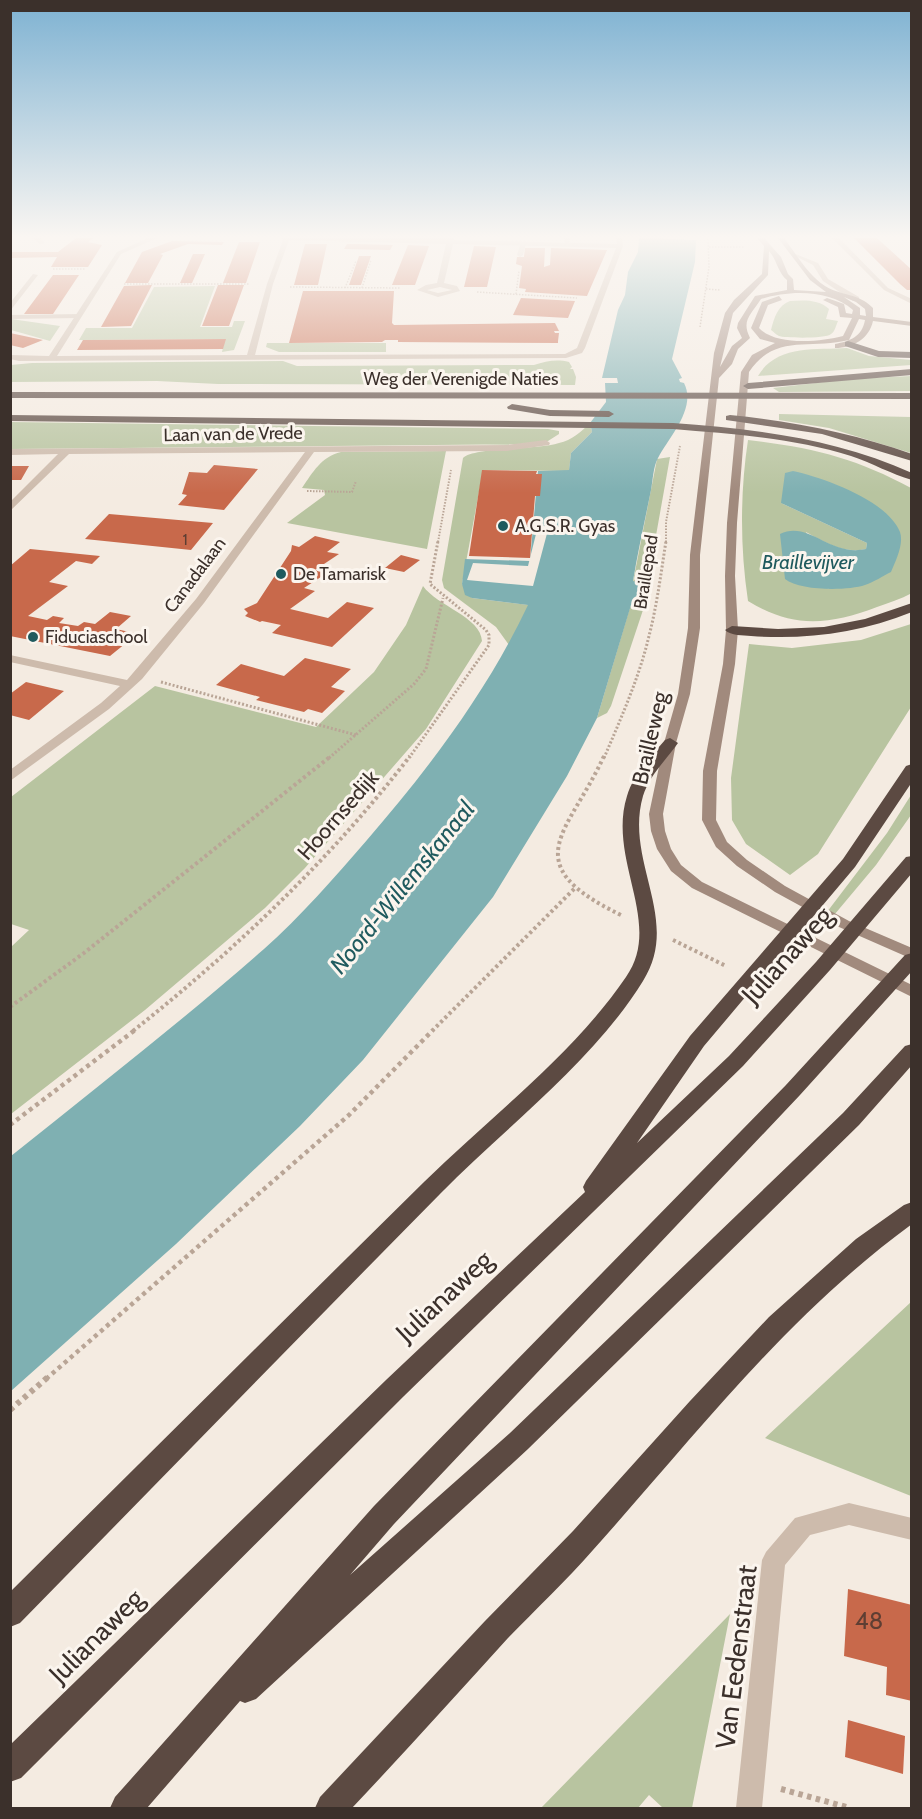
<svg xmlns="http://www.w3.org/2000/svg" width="922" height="1819" viewBox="0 0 922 1819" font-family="Cabin,sans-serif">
<rect width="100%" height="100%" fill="#f4ebe1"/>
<path fill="#b8c4a0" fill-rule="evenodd" d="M215,286L200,327H232L234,321H245L234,350L222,352L225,339L79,340L86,328H132L154,287Z
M790,301C803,300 819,299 829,309L826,319L838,321C836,325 835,332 831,334C826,339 784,338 779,336C775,334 774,332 771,330C774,318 778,305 790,301Z
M11,319L60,326L50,341L11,330Z
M267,343H386V352H279L266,347Z
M847,348L869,356L911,360V365L758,376C776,345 814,350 847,348Z
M283,361L297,366L534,365C546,361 557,359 569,362L572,367L570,369H573L576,377L575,385L218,384L157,381L11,382V365L32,363Z
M911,376V391L779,392L773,388L850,379Z
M779,414L911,417V453L829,428L779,420Z
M11,422L548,429L559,431V434L548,441L529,444L11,449Z
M590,423L592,432L571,453L569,471L483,470L462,584L472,598L529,605L509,645L496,627L444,588L442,580L463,458C474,447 538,450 559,443C572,440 581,432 590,423Z
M748,440C811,447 856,458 911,488L912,593C901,599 888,603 877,607C829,625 793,629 748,601C740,548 740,493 748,440ZM781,503L900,533L828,589L806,532C826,543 843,554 866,549L867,543Z
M446,451L427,549L287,523L325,495L324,490L302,488C313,472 321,457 341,452Z
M670,457L647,586L633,582L657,459Z
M423,586C437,606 481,617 482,641L426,729L305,868L265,908L145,1010L11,1114V947L29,930L11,924V797L155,686L316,727L374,672L406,625Z
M631,604H645L611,706L607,713L597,718Z
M911,624V707L818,854L790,875L746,844L732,820L731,778L749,644L792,648L861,640Z
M911,795V815L876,865L814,939L808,937L887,833Z
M911,1302V1496L765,1438Z
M730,1614L692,1808H663L649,1795L638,1808H541Z"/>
<path fill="#7fb0b2" d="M639,238L696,240L695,262L672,359L682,378L679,379L680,382L684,383C697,408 669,437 658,458C653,467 653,480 651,490C645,520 638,551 633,581L647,586L645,604L631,605L597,718L567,776L493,897L363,1060L300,1126L176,1244L11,1391V1156C96,1088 182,1021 264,949C301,916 334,878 367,840C429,768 487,692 528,605L472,598L465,595L462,584L465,559L530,561L538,471L569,470L571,453L592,432L590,423L606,402L605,383H618L617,378H602L618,310L625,295L628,272L638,252Z
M793,471C824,478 887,500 900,532C904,544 896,560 891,572C883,576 874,582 865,585C847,591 800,591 785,579L780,534C809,520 829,557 866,549L867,543L781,503L785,473Z"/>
<path fill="#f4ebe1" d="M538,526H549L533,586L467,580L473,563L528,566Z"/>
<path fill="#c8694b" d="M76,238H93L88,242L102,245L88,267H51L57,257L10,258V252H58Z
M854,238H877L912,270V290H907L900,284Z
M172,241L224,242L222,245L188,244L160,254L163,255L148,283H125L142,252Z
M239,242H260L246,283H223Z
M305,244H327L318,285H294Z
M347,244H358L393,245L390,250L344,249Z
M408,245L429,246L415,285H392Z
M474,246L496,247L487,287H464Z
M525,248H545L544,267L550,265L551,248L607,250L587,296L525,292L526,289L519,288L522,266L516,264L517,257H524Z
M193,254H205L192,283H180Z
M359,256H371L361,285H349Z
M53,275H79L53,314H24Z
M152,285L131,326L101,327L124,286Z
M218,285H244L229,326H202Z
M303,291H394L392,323L394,325L555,323L559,331H554L555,333H559L558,341V343L398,342V340H385L382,342L289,343Z
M521,298L575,301L568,318L513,315Z
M10,333L43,340L23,348L10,345Z
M226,339L223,349L77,350L83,340Z
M214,465L258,469L224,510L178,505L187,495L182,494L189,472L207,473Z
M10,466H29L21,480H10Z
M482,470L537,471L536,474H542L540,496H535L530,558L469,556Z
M109,514L213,523L191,550L85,539Z
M315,536L340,542L327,552L339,554L315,570L327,573L304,588L315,591L290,609L328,618L347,602L374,608L332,647L272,633L281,625L262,621L260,622L245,616L248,613L244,609L257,603L291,551L292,545L299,547Z
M30,549L100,556L92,564L76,561L49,582L68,586L28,616L47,620L53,616L64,618L59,623L78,626L84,622L95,624L110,612L131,616L116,629L134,633L123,642L126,643L110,656L10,636V566Z
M401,555L420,560L404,572L385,568Z
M305,658L351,669L331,687L345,691L322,713L308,709L304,712L256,700L260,697L216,685L241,664L284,676Z
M26,682L64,691L29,720L10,715V694Z
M848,1589L912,1605V1701L886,1695L887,1667L844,1656Z
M848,1720L905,1736L903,1774L845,1757Z"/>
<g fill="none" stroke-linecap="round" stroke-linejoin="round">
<path stroke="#b9a596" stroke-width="1.5" stroke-dasharray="1.5 1.5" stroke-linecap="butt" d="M709,247H744
M53,269H85
M124,284H249
M290,287L400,288
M345,288L356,261
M362,288L371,260
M706,289L720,290
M477,292L577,298
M516,294L519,271
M700,327L709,267L708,238"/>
<path stroke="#b9a596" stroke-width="2" stroke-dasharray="1.5 1.5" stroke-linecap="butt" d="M307,491L352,492L356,481
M438,542L451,470
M666,542V522L680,446"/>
<path stroke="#b9a596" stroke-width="3" stroke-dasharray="2 2" stroke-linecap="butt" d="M161,682L356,735
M329,758L414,684L426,669L443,598
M409,758L489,645V635L486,630L430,584L438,541
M604,758C621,718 639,678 649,636C657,605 661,573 666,541"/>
<path stroke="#b9a596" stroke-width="4" stroke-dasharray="3 3" stroke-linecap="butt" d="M604,756C569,833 513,863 621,915
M673,940L726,966
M10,1007L84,953L331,756
M133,1031C236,949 330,860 410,756
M432,1031L575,888"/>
<path stroke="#b9a596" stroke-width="4.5" stroke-dasharray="4 4" stroke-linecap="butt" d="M10,1125L135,1030
M46,1379L349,1115L433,1030"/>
<path stroke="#b9a596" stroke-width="6" stroke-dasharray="4.5 4.5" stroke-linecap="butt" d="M10,1410L48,1377
M781,1789L850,1808"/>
<path fill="#cdbbac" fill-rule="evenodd" d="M32,238H40L45,243L40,244Z
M564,238H570L569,245H565Z
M521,242L526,243L523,255L520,257L517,255Z
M793,253L818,263L828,279L859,297V301H853L823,281L813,265L793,255Z
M33,274L38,275L10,311V303Z
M82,314L79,318L10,319V315Z"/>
<path fill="#cdbbac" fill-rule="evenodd" d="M148,238H157L121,254L57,356L247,355L267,284L283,240L281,238H454V240L617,244L616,238H622L623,246L585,348L582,353L566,358L19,361L10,359V355L49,356L117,252ZM289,240L446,244L437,283L426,285L417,290L438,297L460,291L457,286L444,283L453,244L616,248L577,348L565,354L255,355L273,284ZM440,287L452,290L438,293L427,290Z
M832,238H839L888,288L912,299V304L884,290Z
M546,440L550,443L549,445L507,451L314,452L204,603L142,679L109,709L10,781V770L101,703L120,686L10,662V655L127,680L196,599L305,452L69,454L10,511V502L58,454L10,455V449L507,445Z
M849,1503L912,1518V1540L849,1525L810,1535L785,1565L762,1808H736L762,1560L766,1552L795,1518Z"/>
<path fill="#a18a7d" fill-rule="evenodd" d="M757,238H764L781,257L788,274L793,279L794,290L826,292L810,280L778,238H784C796,254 808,275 825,286C841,296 859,293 873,308V317L912,322V326L873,321C869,339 853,348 835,348V344C850,341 862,337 865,320L859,319L849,340C809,350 775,333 749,372L737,523L735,576L738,630L735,664L717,771L716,820L727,842L747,860L785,886L849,921L912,948V959L839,927L775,892L737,866L716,847L702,820L703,771L723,664L726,630L725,576L727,523L741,372L752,355L775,343L760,339L751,328L762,302L779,296L782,300L768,305L759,328C776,346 820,342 843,336L852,318L840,317L838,307L823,300L827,298L844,304L846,313L852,314L853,310C830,289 789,290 761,299C751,315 741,320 750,338L738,349L732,364L719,378L700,555V628L690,694L676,743L663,814L665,831L671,849L681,865L702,882L912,985V997L692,888L671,871L657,849L651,831L649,814L664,743L678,694L688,628L690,555L714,353L725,313L734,300L762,274L764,246ZM769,251C777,260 778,273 787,280V290L755,296L738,323L737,328L742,338L732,346L720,367L733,313L768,275ZM844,297L856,302L865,309L866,316L860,315V308Z"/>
<path fill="#5c4a42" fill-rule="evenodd" d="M848,341L879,351L912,352V358L878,357L845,346V342Z
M912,369V375L748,389L743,386L748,383Z
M10,392L912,393V399L10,398Z
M512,404L550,410L609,411L614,414L609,417L550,416L508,409L507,407Z
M10,415L673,423C755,429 835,438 912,473V480C891,474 872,463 851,456C794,438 733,434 673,429L10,421Z
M730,415C792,421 853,433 912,454V461L822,434L726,420V416Z
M912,603V612C860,633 806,640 751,636C743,635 731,636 725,630L732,626L778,629L824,627L865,619Z
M670,738L678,743C666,760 649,776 643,796C624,862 682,919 643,981C593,1062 507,1126 440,1194C300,1336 160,1480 20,1623L10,1627V1592C148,1455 286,1318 424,1182C492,1115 572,1056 626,977C664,923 607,860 627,796C633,775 651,756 665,740Z
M912,764V782L855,867L704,1046L637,1143L729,1056L816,962L906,857L912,856V873L830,970L743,1066L404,1396L21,1778L10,1782V1745L386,1380L585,1192L583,1187L586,1181L690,1036L843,859L906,766Z
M912,953V971L800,1095L394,1524L350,1575L510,1433L843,1113L905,1046L912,1044V1065L859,1125L528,1449L256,1699L245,1703L240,1701L147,1808H110L115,1797L374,1506L786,1085L905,955Z
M912,1202V1224C784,1318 697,1434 593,1550C566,1581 536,1609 508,1638C456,1695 405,1752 352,1808H315L320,1797L485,1621L573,1531L690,1401L769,1317L856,1239L904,1205Z"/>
</g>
<linearGradient id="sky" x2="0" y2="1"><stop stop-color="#7eb2d2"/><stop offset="0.48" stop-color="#faf6f2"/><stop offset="1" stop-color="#faf6f2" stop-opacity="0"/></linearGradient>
<rect width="922" height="493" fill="url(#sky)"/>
<g fill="#1f5a5e" stroke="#fbf5ee" stroke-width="2">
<circle cx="503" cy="526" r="6"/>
<circle cx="281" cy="574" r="6"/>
<circle cx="33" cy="637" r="6"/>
</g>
<g text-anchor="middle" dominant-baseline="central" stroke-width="6" stroke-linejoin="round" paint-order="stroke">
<g font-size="16" fill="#5e3e33">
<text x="185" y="539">1</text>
</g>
<g font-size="18" fill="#3b302b" stroke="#fbf5ee">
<text x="461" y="379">Weg der Verenigde Naties</text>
<text transform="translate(233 434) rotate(-1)">Laan van de Vrede</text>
<text transform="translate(646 572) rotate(-81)">Braillepad</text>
<text transform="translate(195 575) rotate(-53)">Canadalaan</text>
</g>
<g font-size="18" fill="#3b302b" stroke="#fbf5ee" text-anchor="start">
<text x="515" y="526">A.G.S.R. Gyas</text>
<text x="293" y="574">De Tamarisk</text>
<text x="45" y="637">Fiduciaschool</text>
</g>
<g font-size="20" font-style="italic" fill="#1f5a5e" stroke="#fbf5ee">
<text x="808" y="562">Braillevijver</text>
</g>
<g font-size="22" fill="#3b302b" stroke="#fbf5ee">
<text transform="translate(650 738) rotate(-77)">Brailleweg</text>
<text transform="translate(338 815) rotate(-49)">Hoornsedijk</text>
</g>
<g font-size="24" font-style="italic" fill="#1f5a5e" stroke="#fbf5ee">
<text transform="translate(402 887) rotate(-51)">Noord-Willemskanaal</text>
</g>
<g font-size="24" fill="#5e3e33">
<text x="869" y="1620">48</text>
</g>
<g font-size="27" fill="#3b302b" stroke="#fbf5ee">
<text transform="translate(787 955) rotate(-48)">Julianaweg</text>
<text transform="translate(444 1296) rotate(-43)">Julianaweg</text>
<text transform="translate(96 1636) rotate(-45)">Julianaweg</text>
<text transform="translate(736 1657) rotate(-83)">Van Eedenstraat</text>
</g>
</g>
<rect width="922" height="1819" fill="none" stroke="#3b302b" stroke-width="24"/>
</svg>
